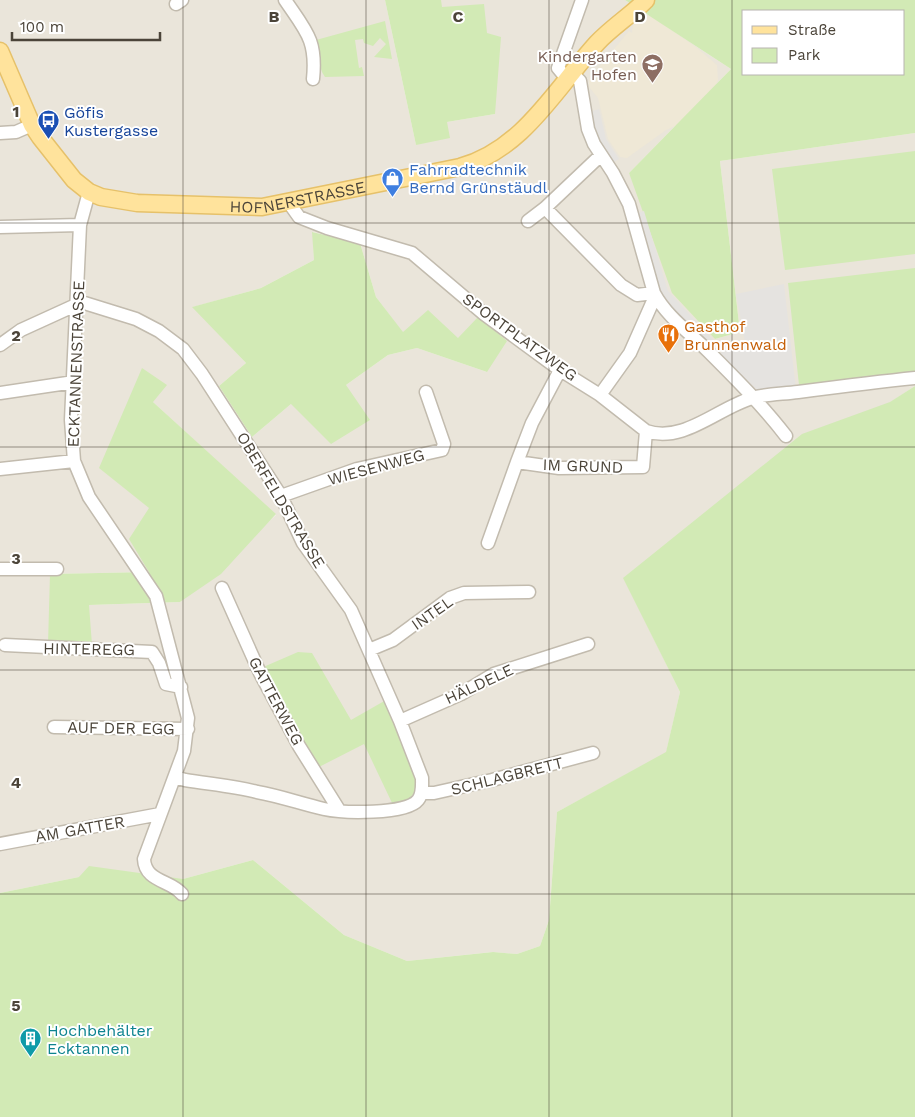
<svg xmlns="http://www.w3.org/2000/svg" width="915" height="1117" viewBox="0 0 915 1117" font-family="'Work Sans',sans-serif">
<rect width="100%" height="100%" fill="#f6f3ec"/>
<path fill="#eae5da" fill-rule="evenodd" d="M0,0H385L416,145L447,122L495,114L487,33L441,7V0H625L731,69L629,173L715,339L740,332L720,161L915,133V386L624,578L680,692L666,753L557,812L549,920L540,946L517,954L492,952L407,961L344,935L253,860L183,879L79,877L0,893ZM313,232L360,243L376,297L403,333L458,339L487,372L417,348L388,355L346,385L291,404L252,437L219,386L246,363L193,307L261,288L314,260ZM142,368L153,402L276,515L180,602L89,605L50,574L149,572V508Z"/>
<path fill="#efe8d6" d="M650,15L696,47L717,65L718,80L709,101L695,117L666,130L627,158L620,157L608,139L598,98L589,87V79L629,31L632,33L633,25L644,16Z"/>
<path fill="#d2eab5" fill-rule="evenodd" d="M385,0H441L442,7L484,4L487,33L501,37L495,114L447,122L450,138L416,145Z
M625,0H915V133L720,161L740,332L715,339L672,293L629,173L731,69ZM744,11H904V74H744Z
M385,21L392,59L374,57L386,44L380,38L373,46L364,43L363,39L355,40L359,68L362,67L364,76L325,77C317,67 321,52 316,40Z
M915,151V254L785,270L772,169Z
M312,232L360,243L376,297L403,332L428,310L458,338L478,317L507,341L487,372L417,348L388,355L346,385L370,420L331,444L291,404L252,437L219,386L246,363L192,307L261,288L314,260Z
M915,268V371L799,385L788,283Z
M142,368L167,385L153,402L276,514L221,574L180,602L89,605L92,645L48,644L50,574L149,572L129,539L149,508L99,468Z
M915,386V1117H0V893L79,877L89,866L183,879L253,860L344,935L407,961L493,952L517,954L540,946L549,920L557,812L666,752L680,692L623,578L802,434L890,402Z
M298,652L312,653L351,720L386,700L415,769V792L409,799L393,805L364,744L317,768L261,668Z"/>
<path fill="#e5e3e0" d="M599,109L606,139L619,159L612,163L593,130L589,112Z
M456,175L458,182L423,189L422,181Z
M644,211L668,291L714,341L709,347L666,304L659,290L637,213Z
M784,284L796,390L762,394L718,354L745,342L736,294Z"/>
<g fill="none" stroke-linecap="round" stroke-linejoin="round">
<defs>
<path id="minor" d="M285,0C306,31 317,40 313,79
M176,4L182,0
M572,73L580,81L588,129L594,144L613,173L629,204L654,293L653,301L630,353L600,395
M567,79L558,68L582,0
M0,133L16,132L32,125
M89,192L80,225L71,420L74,461L89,497L156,596L188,718L184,751L144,859C145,882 171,880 182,894
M289,203L299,217L327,228L412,253L484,314L560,370L600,395L646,431C683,444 718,408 752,398C766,394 783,394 798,392C837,387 876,382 915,378
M545,208L621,285L637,295L654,293C667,317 689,332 708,351C735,378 763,406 786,436
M528,221L545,208L601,155
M0,227L80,225
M78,301L136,319L159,331L183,349L202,374L281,496L303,543L351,610L400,721L422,778C422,785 423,794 418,800C406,815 342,813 324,809C302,804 280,796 257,792C234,786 209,784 185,780L175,777
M0,345L21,330L78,304
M560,370L532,423L517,462L559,468L643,467L646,431
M0,393L74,382
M0,469L74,461
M281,496L357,469L442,450L444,444L426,392
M488,543L517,462
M0,569H57
M222,588L260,673L299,746L339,810
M5,645L152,652L159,663L166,684L181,687
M369,650L393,640L450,598L464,593L529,592
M400,721L461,694L494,674L588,644
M54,727L188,729
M421,793H434L492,780L593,753
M0,844L160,814"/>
<g id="major">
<path id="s1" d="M0,51L32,125L40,137L74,180L89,192L101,197L137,203L262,207L460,167C523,150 556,88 597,43C612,27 630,16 646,0"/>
</g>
</defs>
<use href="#minor" stroke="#c2bbae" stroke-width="15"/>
<use href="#major" stroke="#e6c16a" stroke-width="19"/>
<use href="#minor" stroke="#fff" stroke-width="12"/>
<use href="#major" stroke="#ffe39c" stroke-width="16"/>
</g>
<path fill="none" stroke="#4b4439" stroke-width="1" stroke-opacity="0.55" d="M183,0V1117M366,0V1117M549,0V1117M732,0V1117M0,223H915M0,447H915M0,670H915M0,894H915"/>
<defs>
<symbol id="school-pin" viewBox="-11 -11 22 30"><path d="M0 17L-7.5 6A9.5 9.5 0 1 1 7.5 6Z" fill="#8d6e63" stroke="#fff"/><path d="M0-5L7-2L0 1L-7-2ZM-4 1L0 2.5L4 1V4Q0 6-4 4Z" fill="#fff"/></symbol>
<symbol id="bus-pin" viewBox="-11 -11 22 30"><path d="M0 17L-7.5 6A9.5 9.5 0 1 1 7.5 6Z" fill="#1a4fb4" stroke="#fff"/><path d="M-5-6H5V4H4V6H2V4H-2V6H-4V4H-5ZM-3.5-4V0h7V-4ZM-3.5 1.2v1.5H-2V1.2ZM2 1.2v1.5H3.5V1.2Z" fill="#fff"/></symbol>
<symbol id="shop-pin" viewBox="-11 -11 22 30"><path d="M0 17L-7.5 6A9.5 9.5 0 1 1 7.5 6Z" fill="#3f7fe0" stroke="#fff"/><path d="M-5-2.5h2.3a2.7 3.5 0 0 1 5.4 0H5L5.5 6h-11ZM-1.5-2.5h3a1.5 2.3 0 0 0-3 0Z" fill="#fff"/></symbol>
<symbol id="restaurant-pin" viewBox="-11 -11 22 30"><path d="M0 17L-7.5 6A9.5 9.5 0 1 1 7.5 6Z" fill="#e8710a" stroke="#fff"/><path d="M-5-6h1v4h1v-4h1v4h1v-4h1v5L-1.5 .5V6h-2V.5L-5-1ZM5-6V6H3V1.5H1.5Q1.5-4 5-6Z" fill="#fff"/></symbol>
<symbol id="building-pin" viewBox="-11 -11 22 30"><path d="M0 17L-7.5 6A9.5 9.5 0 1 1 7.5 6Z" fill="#0f9aa8" stroke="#fff"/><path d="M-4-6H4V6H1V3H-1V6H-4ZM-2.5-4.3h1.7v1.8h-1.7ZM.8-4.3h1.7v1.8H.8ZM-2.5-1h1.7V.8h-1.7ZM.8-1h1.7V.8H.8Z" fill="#fff"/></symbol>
</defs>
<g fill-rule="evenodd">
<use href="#school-pin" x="640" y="52" width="25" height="34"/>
<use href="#bus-pin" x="36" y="108" width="25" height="34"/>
<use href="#shop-pin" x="380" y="166" width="25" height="34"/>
<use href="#restaurant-pin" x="656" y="322" width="25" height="34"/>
<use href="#building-pin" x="18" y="1026" width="25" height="34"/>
</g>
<g text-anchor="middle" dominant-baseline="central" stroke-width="4" stroke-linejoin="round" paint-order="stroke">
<g font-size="16" fill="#785e54" stroke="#fff" text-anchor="end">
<text x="637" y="56">Kindergarten<tspan x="637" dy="18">Hofen</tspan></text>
</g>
<g font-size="16" fill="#164399" stroke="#fff" text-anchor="start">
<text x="64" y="112">Göfis<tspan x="64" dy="18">Kustergasse</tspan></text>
</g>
<g font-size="16" fill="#366cbe" stroke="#fff" text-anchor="start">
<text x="409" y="169">Fahrradtechnik<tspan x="409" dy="18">Bernd Grünstäudl</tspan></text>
</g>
<g font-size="16" fill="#4b4439" stroke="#fff">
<text stroke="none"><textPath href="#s1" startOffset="380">HOFNERSTRASSE</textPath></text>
<text transform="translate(520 337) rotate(36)">SPORTPLATZWEG</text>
<text transform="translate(76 364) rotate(-88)">ECKTANNENSTRASSE</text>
<text transform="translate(583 466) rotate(2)">IM GRUND</text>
<text transform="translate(376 467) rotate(-15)">WIESENWEG</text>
<text transform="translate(281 500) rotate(59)">OBERFELDSTRASSE</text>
<text transform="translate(432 613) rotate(-35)">INTEL</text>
<text transform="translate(89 649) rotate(1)">HINTEREGG</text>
<text transform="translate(479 684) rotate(-25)">HÄLDELE</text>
<text transform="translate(276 701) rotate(62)">GATTERWEG</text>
<text transform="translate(121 728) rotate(1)">AUF DER EGG</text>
<text transform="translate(507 776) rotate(-14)">SCHLAGBRETT</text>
<text transform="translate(80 829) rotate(-10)">AM GATTER</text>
</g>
<g font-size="16" fill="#c56008" stroke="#fff" text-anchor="start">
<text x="684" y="326">Gasthof<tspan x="684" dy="18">Brunnenwald</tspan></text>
</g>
<g font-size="16" fill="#0d838f" stroke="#fff" text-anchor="start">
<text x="47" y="1030">Hochbehälter<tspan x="47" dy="18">Ecktannen</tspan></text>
</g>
</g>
<g font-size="16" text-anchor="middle" font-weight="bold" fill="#4b4439" stroke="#fff" stroke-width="4" stroke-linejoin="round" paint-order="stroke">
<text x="274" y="22">B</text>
<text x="458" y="22">C</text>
<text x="640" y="22">D</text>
<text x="16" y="117">1</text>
<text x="16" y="341">2</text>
<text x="16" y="564">3</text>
<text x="16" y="788">4</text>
<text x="16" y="1011">5</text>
</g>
<rect x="742" y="10" width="162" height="65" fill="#ffffff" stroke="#b7b4b0"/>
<rect x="752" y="26" width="25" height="8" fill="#ffe39c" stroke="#b7b4b0"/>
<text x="788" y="35" font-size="15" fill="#4b4439">Straße</text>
<rect x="752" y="48" width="25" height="15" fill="#d2eab5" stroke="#b7b4b0"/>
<text x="788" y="60" font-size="15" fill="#4b4439">Park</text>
<path d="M12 32v8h148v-8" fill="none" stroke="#4b4439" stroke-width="2.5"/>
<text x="20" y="32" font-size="15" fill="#4b4439" stroke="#ffffff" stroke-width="4" paint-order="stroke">100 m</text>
</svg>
